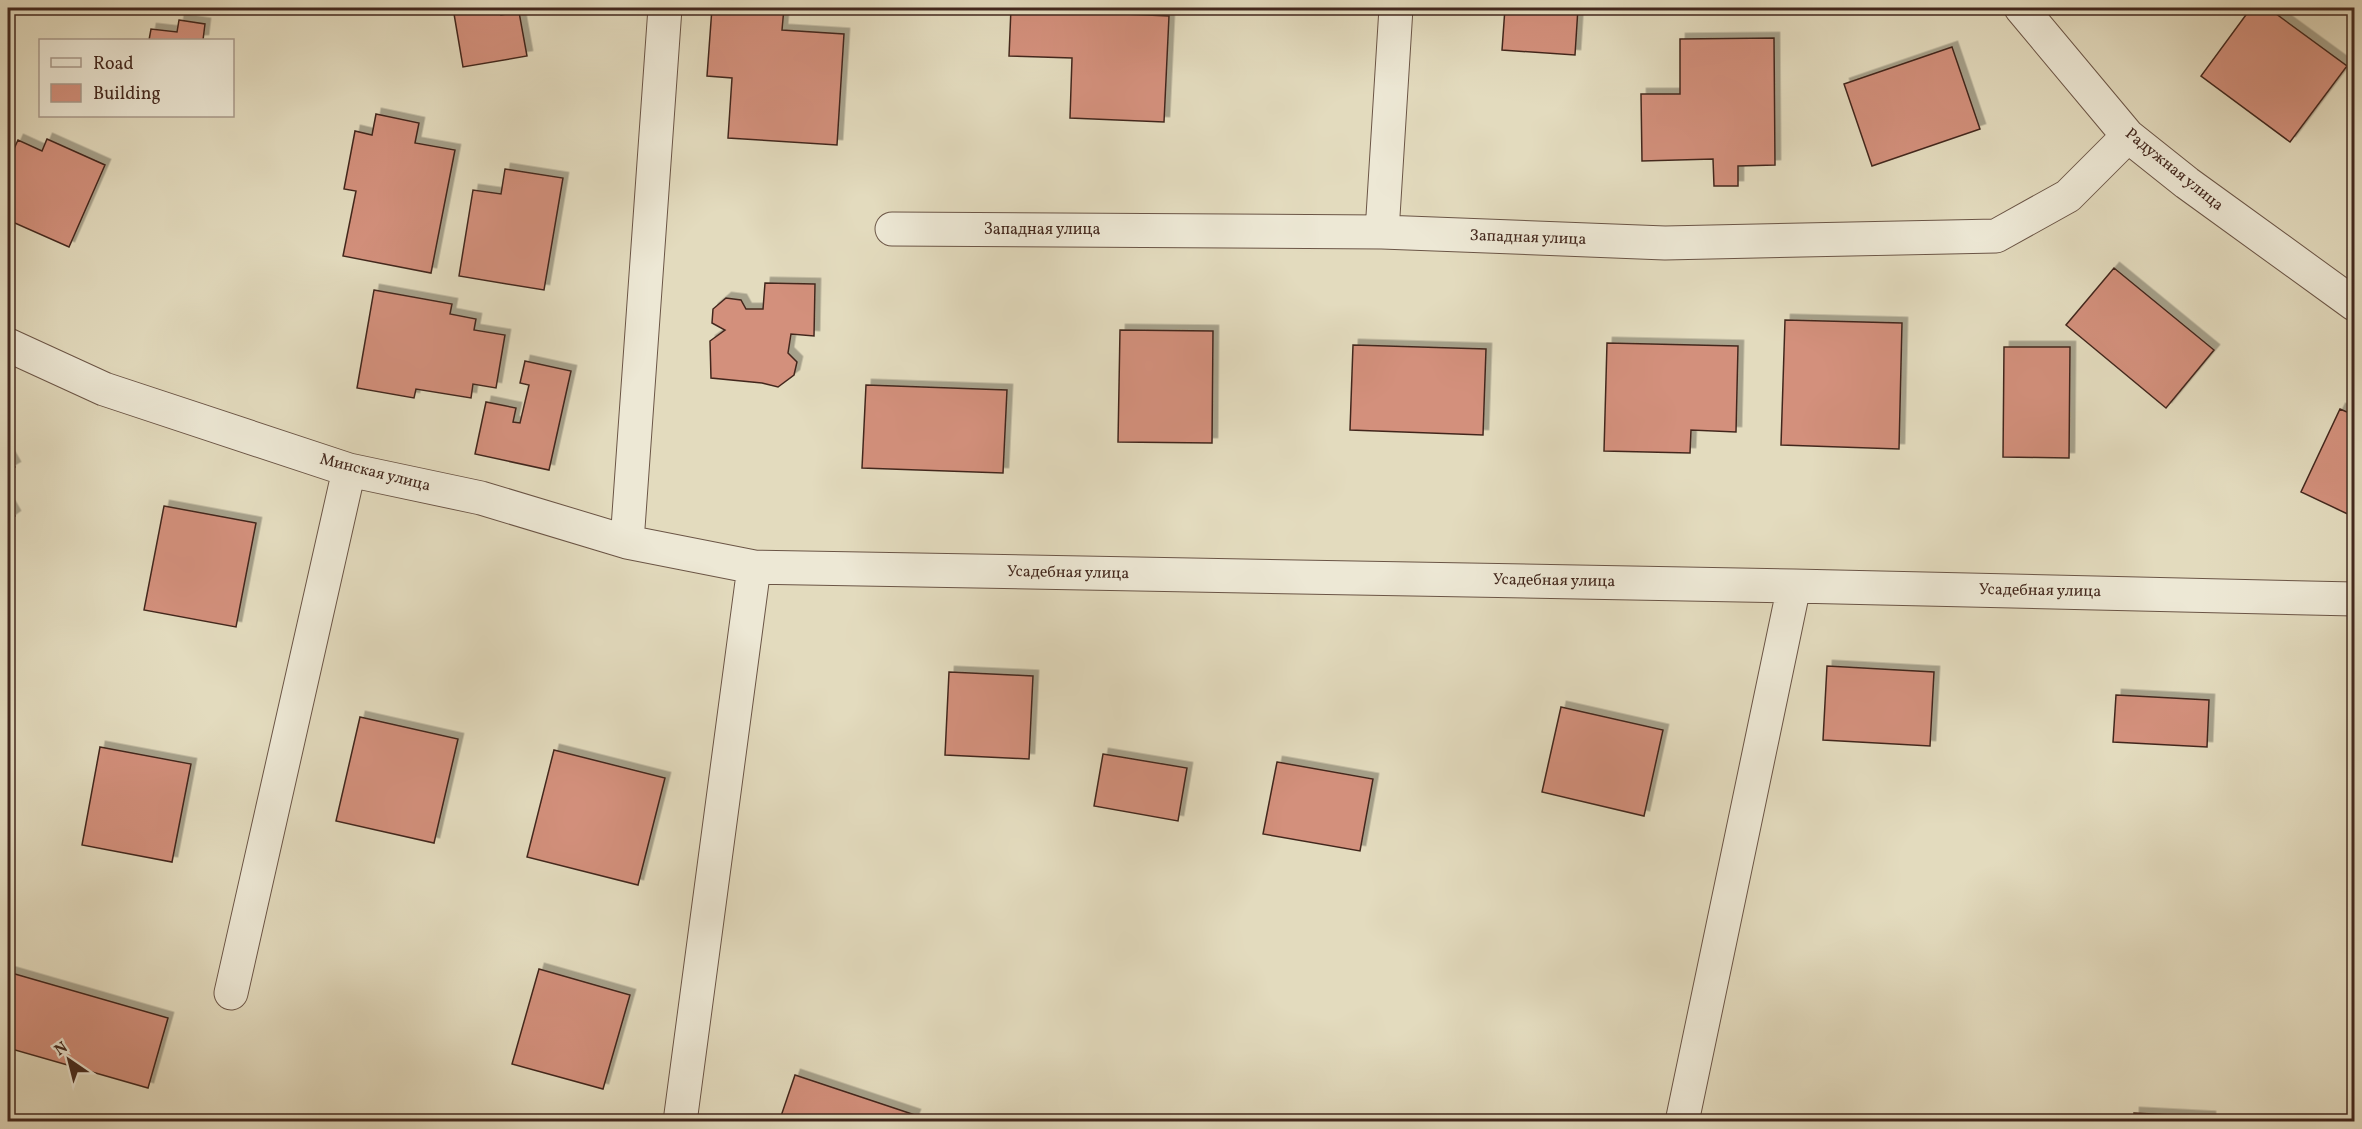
<svg xmlns="http://www.w3.org/2000/svg" width="2362" height="1129" viewBox="0 0 2362 1129" font-family="Vollkorn,serif">
<defs>
<filter id="shadow"><feDropShadow dx="5.5" dy="-5.5" stdDeviation="0" flood-color="#0004"/></filter>
</defs>
<rect width="100%" height="100%" fill="#e3dbbe"/>
<filter id="stains"><feTurbulence type="fractalNoise" baseFrequency=".00333" numOctaves="4"/><feColorMatrix values="0 0 0 0 .2 0 0 0 0 .09 0 0 0 0 .02 0 0 0 .5 -.17"/></filter>
<radialGradient id="worn" r=".72"><stop offset=".6" stop-color="#630" stop-opacity="0"/><stop offset="1" stop-color="#630" stop-opacity=".3"/></radialGradient>
<path fill="#d3907c" stroke="#43281e" stroke-width="1.5" filter="url(#shadow)" d="M453,8H500L501,15L519,12L527,56L463,67Z
M712,8H784L782,30L844,34L837,145L728,138L732,78L707,76Z
M1011,8H1081V12L1169,16L1164,122L1070,118L1072,58L1009,56Z
M1505,8H1578L1575,55L1502,50Z
M2251,8H2268L2347,66L2290,142L2201,76Z
M179,20L205,24L203,40H149L151,29L177,32Z
M1774,38L1775,165L1738,166V186H1714L1713,159L1642,161L1641,94H1680V39Z
M1952,47L1980,129L1872,166L1844,84Z
M376,114L419,123L415,143L455,150L431,273L343,256L356,191L344,189L355,131L372,135Z
M47,139L105,165L69,247L8,220V206L14,192L8,189V162L18,140L42,151Z
M505,169L563,178L544,290L459,276L473,190L501,194Z
M2114,268L2214,350L2166,408L2066,325Z
M765,283L815,284L814,336L791,334L788,353L797,362L794,375L778,387L762,383L711,378L710,341L725,330L712,323L713,309L726,298L741,300L746,309H763Z
M374,290L452,304L450,314L476,319L474,330L505,335L496,388L473,384L471,398L416,389L414,398L357,388Z
M1785,320L1902,323L1899,449L1781,445Z
M1120,330L1213,331L1212,443L1118,442Z
M1607,343L1738,346L1736,432L1691,430L1690,453L1604,451Z
M1353,345L1486,349L1483,435L1350,430Z
M2004,347H2070L2069,458L2003,457Z
M525,361L571,371L549,470L475,454L486,402L516,408L513,422L520,423L529,385L520,383Z
M866,385L1007,390L1003,473L862,468Z
M2340,409L2354,415V517L2301,492Z
M8,455L15,467L8,471Z
M8,504L15,516L8,521Z
M164,506L256,523L236,627L144,610Z
M1827,666L1934,672L1930,746L1823,740Z
M949,672L1033,676L1029,759L945,755Z
M2116,695L2209,700L2207,747L2113,742Z
M1561,707L1663,730L1644,816L1542,792Z
M360,717L458,739L434,843L336,821Z
M100,747L191,764L172,862L82,845Z
M554,750L665,778L638,885L527,857Z
M1103,754L1187,768L1178,821L1094,806Z
M1277,762L1373,779L1360,851L1263,834Z
M539,969L630,995L603,1089L512,1064Z
M8,972L168,1018L148,1088L8,1048Z
M795,1075L915,1115L912,1122H779Z
M2134,1113L2210,1117V1122H2134Z"/>
<g fill="none" stroke-linecap="round" stroke-linejoin="round">
<defs>
<path id="minor" d="M2021,8L2128,136L2187,183L2354,304
M892,229L1382,232L1665,243L1996,236L2068,196L2128,136
M1382,232L1396,8
M8,345L104,389L349,470L481,498L627,542L754,567L1794,586L2354,599
M627,542L665,8
M231,993L349,470
M680,1122L754,567
M1682,1122L1794,586"/>
</defs>
<use href="#minor" stroke="#6b5546" stroke-width="35"/>
<use href="#minor" stroke="#ede8d5" stroke-width="33"/>
</g>
<g text-anchor="middle" dominant-baseline="central" stroke-width="5" stroke-linejoin="round" paint-order="stroke">
<g font-size="16" fill="#43281e" stroke="#ede8d5">
<text transform="translate(2174 170) rotate(39)">Радужная улица</text>
<text x="1042" y="230">Западная улица</text>
<text transform="translate(1528 238) rotate(2)">Западная улица</text>
<text transform="translate(375 473) rotate(14)">Минская улица</text>
<text transform="translate(1068 573) rotate(1)">Усадебная улица</text>
<text transform="translate(1554 581) rotate(1)">Усадебная улица</text>
<text transform="translate(2040 591) rotate(1)">Усадебная улица</text>
</g>
</g>
<rect width="2362" height="1129" fill="none" stroke="#e3dbbe" stroke-width="30"/>
<rect x="9" y="9" width="2344" height="1111" fill="none" stroke="#43281e" stroke-width="3"/>
<rect x="15" y="15" width="2332" height="1099" fill="none" stroke="#43281e" stroke-width="1.5"/>
<rect x="39" y="39" width="195" height="78" fill="#ede8d5" stroke="#a99b8c" stroke-width="1.5"/>
<rect x="51" y="58" width="30" height="9" fill="#ede8d5" stroke="#a99b8c" stroke-width="1.5"/>
<text x="93" y="69" font-size="18" fill="#43281e">Road</text>
<rect x="51" y="84" width="30" height="18" fill="#d3907c" stroke="#a99b8c" stroke-width="1.5"/>
<text x="93" y="99" font-size="18" fill="#43281e">Building</text>
<g transform="translate(69 1060) rotate(325)" stroke="#ede8d5" stroke-width="4.5" paint-order="stroke">
<path d="M0-4.5L10 22L0 15L-10 22Z" fill="#43281e"/>
<text y="-9" font-size="16" font-weight="bold" text-anchor="middle" fill="#43281e">N</text>
</g>
<rect width="100%" height="100%" filter="url(#stains)"/>
<rect width="100%" height="100%" fill="url(#worn)"/>
</svg>
